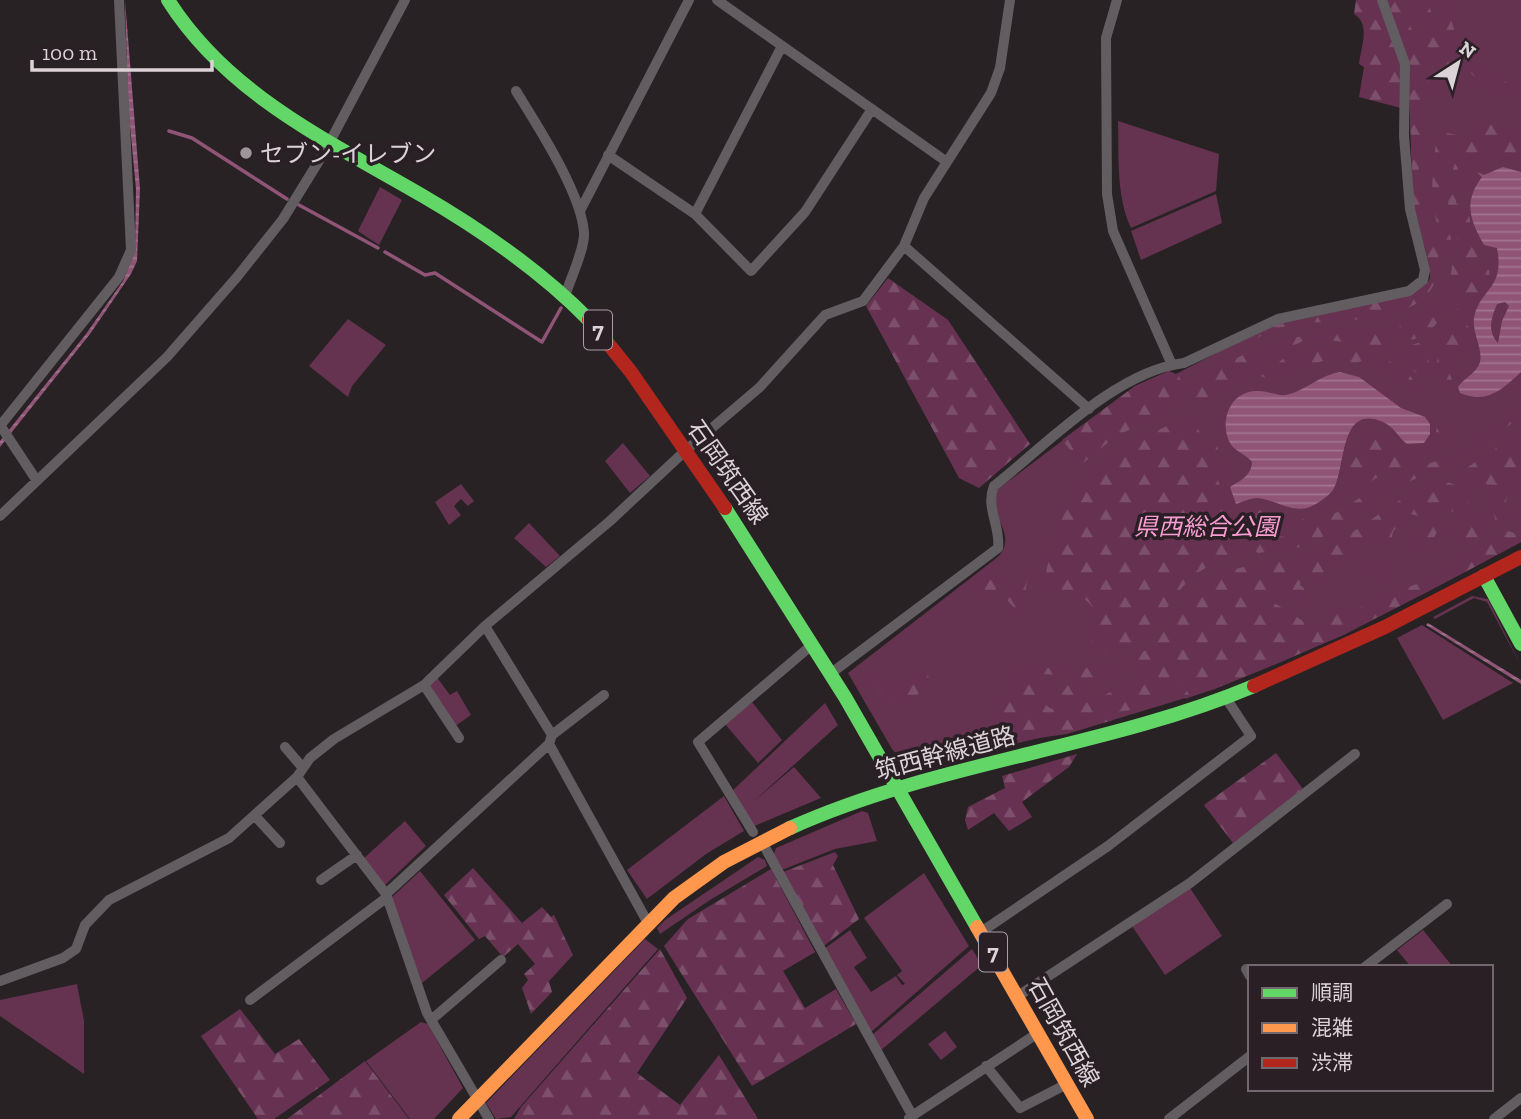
<svg xmlns="http://www.w3.org/2000/svg" width="1521" height="1119" viewBox="0 0 1521 1119" font-family="'Zilla Slab','Noto Sans JP',serif">
<defs>
<pattern id="forest-firs" width="22" height="20" patternUnits="userSpaceOnUse" patternTransform="scale(1.75)"><rect width="22" height="20" fill="#673252"/><path d="M5 1l3.5 6h-7zM16 11l3.5 6h-7z" fill="#7c4f6a"/></pattern>
<pattern id="water-rules" width="6" height="5" patternUnits="userSpaceOnUse" patternTransform="scale(1.75)"><rect width="6" height="5" fill="#8f5476"/><path d="M0 2.5h6" fill="none" stroke="#a3748f"/></pattern>
</defs>
<rect width="100%" height="100%" fill="#282225"/>
<path fill="#653250" d="M1387,0H1521V542L1344,635L1215,689L1067,734L1018,741L926,764L904,763L892,749L848,673L999,556C1014,536 998,526 995,506C994,501 997,494 998,489L1135,386L1169,371L1176,374L1269,326L1410,295L1427,285L1430,278L1429,264L1413,201L1408,60Z
M1118,121L1219,154L1216,191L1131,228C1116,196 1119,156 1118,121Z
M380,187L402,200L379,245L358,231Z
M1216,194L1222,223L1141,260L1131,231Z
M348,319L386,345L352,386L348,397L309,366Z
M623,443L650,476L630,493L605,461Z
M461,484L474,501L468,506L461,499L454,506L461,515L449,525L435,502Z
M529,523L560,556L546,567L514,538Z
M1472,596L1488,599L1521,666L1487,602L1474,598L1435,619L1433,617Z
M1422,625L1513,683L1443,720L1397,638Z
M436,676L450,695L457,691L471,715L454,727L427,686Z
M752,702L782,740L758,763L725,724Z
M825,703L838,725L753,802L794,767L821,798L752,827L731,792Z
M724,796L744,831L706,854L647,899L627,870Z
M862,811L868,813L877,841L835,849L782,870L773,856L776,848Z
M405,821L426,846L385,885L364,858Z
M758,857L765,860L767,866L710,900L660,934L657,928L665,920Z
M420,871L475,940L422,983L391,898Z
M924,873L969,946L870,1033L824,949L850,930L867,958L854,967L871,992L896,976L902,985L905,984L897,975L902,971L864,918Z
M1190,888L1222,936L1165,975L1132,926Z
M1423,930L1453,967H1411L1397,950Z
M645,939L658,949L511,1117L496,1119L486,1103Z
M972,949L982,965L880,1051L872,1035Z
M77,984L84,1021V1074L0,1016V1000Z
M421,1022L428,1024L463,1088L434,1119H410L366,1061Z
M945,1031L957,1047L941,1060L928,1044Z"/>
<path fill="url(#forest-firs)" d="M1356,0H1379L1402,66L1401,108L1359,97L1364,67L1359,64C1361,47 1371,24 1354,14Z
M1387,0H1397L1418,42L1430,90L1418,113L1421,146L1418,180L1420,205L1438,253L1440,267L1437,270L1429,264L1413,201L1408,60Z
M1410,0H1427L1449,64L1443,76L1438,73Z
M1436,0H1450C1446,39 1483,81 1521,86V101C1469,90 1449,48 1436,0Z
M1488,124L1521,132V163L1512,153C1501,158 1490,156 1480,163C1468,172 1469,186 1458,193L1456,203C1479,217 1467,228 1468,245L1479,246L1477,258L1469,267L1466,265C1462,244 1449,223 1448,202C1447,174 1462,135 1488,124Z
M1438,131L1457,135L1445,173L1441,202L1456,257H1454C1425,219 1431,174 1438,131Z
M1452,264L1459,269C1457,295 1433,350 1399,338L1400,322C1428,312 1451,295 1452,264Z
M1484,268L1489,270L1490,277L1472,303L1469,317L1464,323L1469,327L1470,341L1448,369L1454,385L1446,391L1438,377L1436,341L1459,307L1467,271Z
M888,278L948,320L1030,444L979,488L959,478L866,306Z
M1429,281L1434,284C1414,328 1327,317 1287,326C1271,330 1257,340 1241,343L1269,326L1410,295Z
M1382,327L1386,333V350L1384,351L1347,342L1308,339L1280,351L1248,376L1201,402L1197,403L1190,386C1196,377 1211,372 1221,366C1281,334 1316,333 1382,327Z
M1424,341L1428,346L1430,376L1424,380L1401,360L1400,354L1405,347Z
M1305,348C1341,345 1402,352 1419,389L1415,393L1383,365H1373L1365,359L1355,364L1336,357L1294,370L1291,376H1284L1281,380H1269L1261,376L1292,352Z
M1169,371L1179,376L1182,383L1164,414L1116,436L1082,464L1062,440L1135,386Z
M1521,409V416L1477,451L1395,488L1337,530L1300,547L1258,553L1251,548L1245,534L1289,537L1300,535L1392,478L1462,451Z
M1193,415L1245,551C1225,559 1202,566 1187,582C1150,624 1152,652 1086,651C1114,613 1084,584 1042,593C1062,482 1091,457 1193,415Z
M1438,420H1442L1443,444L1439,452L1378,477L1298,527L1265,528L1242,522L1236,505L1243,511L1255,508L1268,513L1270,521H1298L1308,518L1347,485L1342,474L1351,459L1356,456L1354,449L1362,432L1374,427L1392,438V446L1418,454L1435,438Z
M1521,432V477L1507,482L1510,486L1505,505L1511,515L1504,524L1496,523L1493,511L1500,499L1488,491L1487,484L1469,487L1463,475L1465,469Z
M1217,444L1219,455L1234,476L1228,486L1213,445Z
M1440,479L1463,488L1460,502H1469L1485,532L1468,544H1460L1459,538L1471,523L1470,517L1459,510L1440,514L1436,512L1449,535L1448,537L1438,529L1431,545L1421,551L1417,549L1416,537L1420,534L1425,518L1407,513L1393,532L1391,543L1383,544L1374,539L1370,544L1358,545L1348,560L1337,563L1325,557L1321,562L1325,570L1320,577L1322,583L1317,587L1312,572L1301,580L1300,585L1308,591V599L1301,605L1277,590L1270,599L1253,598L1252,602L1276,604L1319,631L1332,619V613L1346,608H1358L1431,578L1508,531L1514,533L1521,529V542C1412,601 1303,659 1185,699L1184,695L1190,686L1184,684C1166,698 1144,710 1121,711L1111,721L968,755V735L990,730L997,722L1005,695L1013,688L1021,665L1049,668L1059,662L1073,664L1061,675L1040,674L1047,683L1046,705L1051,709L1070,682L1076,684L1081,669L1123,662L1125,666L1116,669L1112,679H1097L1090,685L1092,701L1136,680L1133,658C1168,640 1176,602 1207,582C1242,559 1283,566 1320,550C1363,530 1396,497 1440,479Z
M1034,556L1026,587L1025,613L1021,615L1006,599L1011,587L1019,588Z
M1375,556L1386,563L1384,570L1387,577L1379,583L1372,574L1367,576L1362,572V567Z
M988,568L1002,585L994,591L977,595L967,584Z
M876,672L896,691L924,672L930,678L925,688L903,707L882,696L873,680Z
M915,746L932,747L945,759L915,764L897,758Z
M1276,753L1303,789L1233,843L1204,805Z
M1077,754L1069,767L1022,802L1032,817L1009,831L994,813L968,830L965,820L968,807L1005,788L1002,776Z
M835,852L838,856L833,865L859,919L821,948L783,872Z
M473,868L522,923L542,907L551,917L554,915L573,955L549,981L552,992L531,1014L522,988L528,980L524,974L535,964L518,944L503,957L485,936L479,939L444,895Z
M771,869L815,952L783,971L805,1008L836,989L856,1024L752,1086L664,946L688,919Z
M660,949L687,998L637,1073L680,1105L719,1055L758,1119H514L521,1107Z
M240,1009L275,1054L299,1039L330,1080L274,1119H258L201,1036Z
M365,1061L409,1119H287Z"/>
<path fill="url(#water-rules)" fill-rule="evenodd" d="M125,0L140,189L137,261L131,274L90,334L0,447V441L86,334L123,281L135,251L136,189L128,104Z
M1503,167L1521,172V372C1502,390 1487,404 1460,393L1458,387C1464,378 1477,373 1480,362C1483,349 1472,333 1474,318C1480,288 1505,290 1497,248L1484,245C1470,220 1463,202 1482,177L1477,172L1484,175ZM1505,302L1509,306L1502,321L1498,343C1487,331 1491,318 1497,304Z
M1340,372L1359,377L1401,408L1425,417L1430,424V434L1424,443L1407,444C1398,437 1394,427 1383,422C1339,403 1346,467 1334,488C1331,495 1317,504 1310,507C1292,514 1274,499 1257,498C1251,498 1242,502 1236,504L1230,487C1240,481 1252,475 1252,462C1246,454 1233,451 1229,441C1219,419 1232,389 1259,391C1268,391 1277,396 1286,395C1305,391 1320,375 1340,372Z
M1428,623L1521,680V684L1426,625Z"/>
<g fill="none" stroke-linecap="round" stroke-linejoin="round">
<path stroke="#8f5476" stroke-width="3.5" d="M169,131L192,138L287,199
M299,205L378,248
M385,252L425,275L435,273L542,342L561,308"/>
<path stroke="#625d60" stroke-width="10" d="M717,0L947,162
M1117,0L1106,38L1107,194L1113,231L1172,365
M516,91C537,125 582,194 584,233C585,248 570,280 565,296
M608,155L695,214L751,271L805,212L872,109
M580,211L689,0
M695,214L782,46
M904,246L1089,409
M0,425L37,481
M0,426L119,277L131,250L119,0
M0,516L167,357L237,277L283,219L325,151L405,0
M830,674L998,548C1001,526 985,508 994,486C1046,445 1116,371 1184,363L1278,319L1409,291L1423,280L1425,270L1410,209L1404,136L1405,64L1382,0
M424,685L459,738
M552,735L604,695
M549,744L648,923
M285,747L303,768
M297,777L386,894L427,1013L489,1119
M255,816L280,843
M753,832L698,742L813,644
M762,842L912,1115
M321,880L357,855
M386,894L549,744L552,735L485,626
M981,932L1108,846L1251,736L1226,698
M1365,967L1447,904
M1246,969L1250,976
M0,981L63,958L76,949L85,925L109,900L229,838L297,777L310,758L334,739L424,685L485,626L610,521L685,451L760,387L825,315L863,301L904,246L924,198L991,93L1000,68L1010,0
M1018,996L1190,883L1355,754
M250,1000L386,898
M431,1020L501,960
M986,1066L1020,1108L1067,1084
M909,1118L1038,1033
M1169,1119L1250,1056
M1494,1119L1521,1098"/>
<path stroke="#63d668" stroke-width="14" d="M168,0C228,95 329,141 423,196C483,231 540,270 589,320
M725,508L845,697L977,927
M1484,576L1521,644
M790,828C939,761 1104,749 1254,686"/>
<path stroke="#ff974d" stroke-width="14" d="M977,927L1087,1119
M459,1119L674,898L724,862L790,828"/>
<path stroke="#b3261e" stroke-width="14" d="M589,320L631,372L725,508
M1254,686L1385,627L1521,557"/>
</g>
<circle fill="#9d9599" stroke="#2b1f26" stroke-width="2.5" cx="246" cy="153" r="7"/>
<g text-anchor="middle" dominant-baseline="central" stroke-width="7" stroke-linejoin="round" paint-order="stroke">
<g fill="#2b1f26" stroke="#a79da2" stroke-width="2">
<rect x="584" y="310.5" width="28" height="39" rx="5"/>
<rect x="979" y="932.5" width="28" height="39" rx="5"/>
</g>
<g font-size="23" font-weight="bold" fill="#dcd3d7">
<text x="598" y="330">7</text>
<text x="993" y="952">7</text>
</g>
<g font-size="24" fill="#dcd3d7" stroke="#2b1f26" text-anchor="start">
<text x="260" y="153">セブン-イレブン</text>
</g>
<g font-size="24" fill="#dcd3d7" stroke="#2b1f26">
<text transform="translate(728 472) rotate(55)">石岡筑西線</text>
<text transform="translate(945 753) rotate(-15)">筑西幹線道路</text>
<text transform="translate(1064 1032) rotate(61)">石岡筑西線</text>
</g>
<g font-size="24" font-style="italic" fill="#f89cd1" stroke="#2b1f26">
<text x="1206" y="526">県西総合公園</text>
</g>
</g>
<rect x="1248" y="965" width="245" height="126" fill="#2b1f26" stroke="#72676d" stroke-width="2"/>
<rect x="1262" y="988" width="35" height="10" fill="#63d668" stroke="#72676d" stroke-width="2"/>
<text x="1311" y="1000" font-size="21" fill="#dcd3d7">順調</text>
<rect x="1262" y="1023" width="35" height="10" fill="#ff974d" stroke="#72676d" stroke-width="2"/>
<text x="1311" y="1035" font-size="21" fill="#dcd3d7">混雑</text>
<rect x="1262" y="1058" width="35" height="10" fill="#b3261e" stroke="#72676d" stroke-width="2"/>
<text x="1311" y="1070" font-size="21" fill="#dcd3d7">渋滞</text>
<g transform="translate(1458 63) rotate(36)" stroke="#2b1f26" stroke-width="5" paint-order="stroke">
<path d="M0-5L12 26L0 18L-12 26Z" fill="#dcd3d7"/>
<text y="-10" font-size="19" font-weight="bold" text-anchor="middle" fill="#dcd3d7">N</text>
</g>
<path d="M32 60v10h180v-10" fill="none" stroke="#dcd3d7" stroke-width="3.5"/>
<text x="42" y="60" font-size="21" fill="#dcd3d7" stroke="#2b1f26" stroke-width="5" paint-order="stroke">100 m</text>
</svg>
